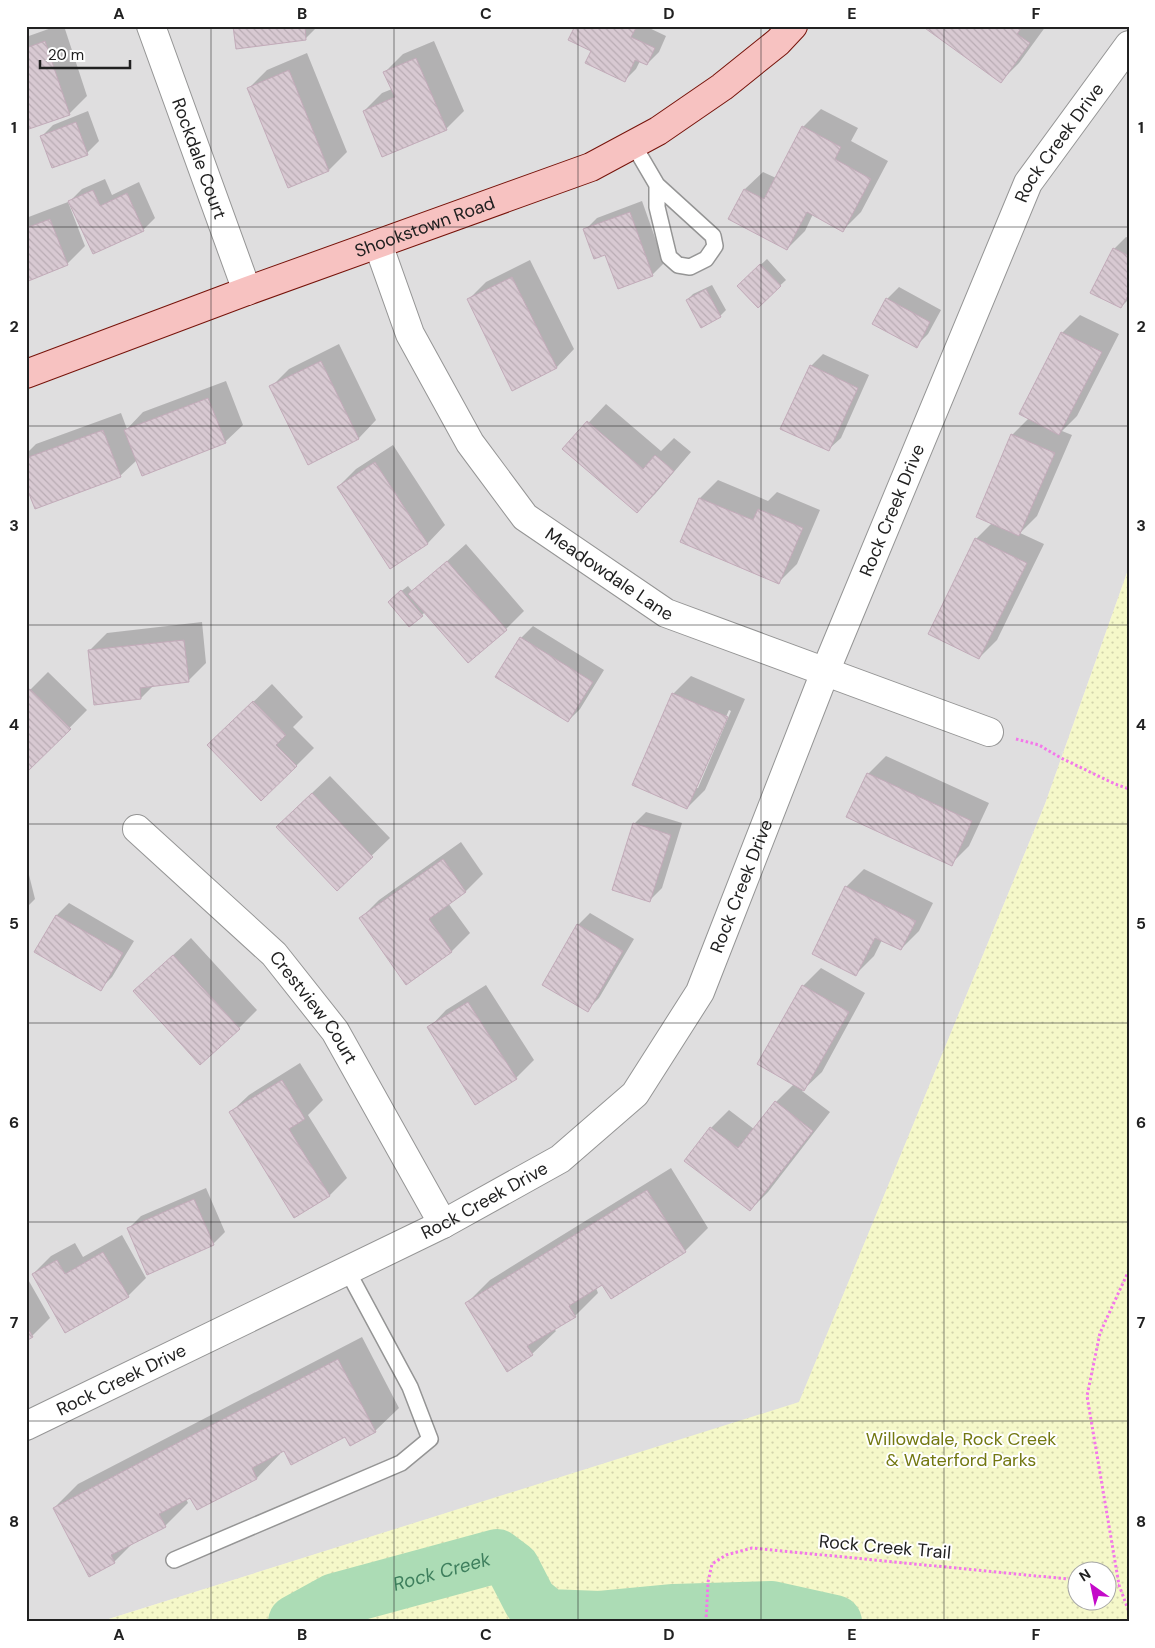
<svg xmlns="http://www.w3.org/2000/svg" width="1155" height="1648" viewBox="0 0 1155 1648" font-family="'DM Sans',sans-serif">
<defs>
<pattern id="park-dots" width="8" height="8" patternUnits="userSpaceOnUse" patternTransform="scale(1.25)"><rect width="8" height="8" fill="#f5f8c9"/><path d="M2 2h.1M6 6h.1" fill="none" stroke="#d2d4ac" stroke-width="1.8" stroke-linecap="round"/></pattern>
<pattern id="building-back-hatch" width="6" height="6" patternUnits="userSpaceOnUse" patternTransform="scale(1.25)"><rect width="6" height="6" fill="#d8c9d2"/><path d="M-1 5l2 2M0 0l6 6M5-1l2 2" fill="none" stroke="#b9acb4"/></pattern>
</defs>
<rect width="100%" height="100%" fill="#f1e9ec"/>
<path fill="#dfdedf" d="M26,26H1129V567L1045,804L799,1403L99,1622H26Z"/>
<path fill="url(#park-dots)" fill-rule="evenodd" d="M1129,567V1622H99L799,1402L1045,804ZM1078,1570H1108V1600H1078Z"/>
<path fill="#0003" fill-rule="evenodd" d="M57,26H64L87,96L69,114L26,129V37Z
M234,26H318L306,38Z
M576,26H645L666,36L659,52L647,64L640,61L636,69L624,81L593,50Z
M924,26H1046L1019,63L1001,81Z
M434,41L464,111L446,129L364,111L382,93L392,89L385,72L403,54Z
M307,53L347,152L329,170L289,186L249,88L267,70Z
M821,109L858,128L851,141L888,161L861,212L843,230L813,214L805,231L787,249L730,219L745,189L763,172L776,178L803,127Z
M88,111L99,141L87,153L41,137L53,125Z
M105,179L112,195L139,182L155,218L143,230L70,201L82,189Z
M642,201L664,263L652,275L606,253L585,230L597,218Z
M68,202L85,246L67,264L26,280V218Z
M1126,237L1129,238V299L1121,307L1114,249Z
M767,259L786,280L758,306L738,286Z
M530,260L574,349L557,367L513,389L468,300L486,282Z
M712,285L726,310L720,316L687,300L693,294Z
M899,287L941,310L928,334L916,346L887,299Z
M1080,315L1119,334L1077,416L1062,431L1072,435L1037,516L1020,533L1044,544L997,640L979,658L930,634L976,539L992,523L1012,435L1029,418L1020,414L1063,332Z
M339,344L376,420L359,438L308,463L271,387L289,369Z
M823,354L869,375L841,438L829,449L811,366Z
M226,381L243,425L225,442L137,460L120,476L26,483V454L36,444L121,413L127,429L143,412Z
M606,404L661,451L674,438L691,452L655,494L637,512L564,449Z
M393,445L445,525L428,543L390,567L338,487L356,469Z
M718,480L768,501L777,492L820,510L797,564L779,582L682,542L700,498Z
M466,544L524,611L506,629L425,612L422,615L395,596L408,586L413,592Z
M202,622L206,663L188,681L154,685L141,698L89,651L107,633Z
M533,626L604,670L580,709L568,721L521,638Z
M48,672L87,710L26,772V694Z
M691,676L745,699L705,790L687,808L673,694ZM729,710L731,711L698,788H695Z
M272,684L303,717L293,727L314,748L296,766L227,727Z
M886,756L989,803L969,846L951,864L868,774Z
M330,776L390,838L337,889L295,809Z
M646,812L682,823L662,888L650,900L634,824Z
M461,842L483,874L465,892L448,903L470,933L452,951L407,983L361,918L379,900Z
M26,863L35,899L26,908Z
M864,869L933,903L919,931L901,949L882,940L874,956L856,974L846,887Z
M69,903L134,941L112,977L100,989L36,952L57,915Z
M590,913L634,939L599,998L587,1010L578,925Z
M191,938L257,1010L239,1028L135,991Z
M821,968L865,993L822,1072L802,1091L830,1112L768,1192L750,1210L711,1128L729,1110L754,1129L776,1102L794,1084L803,986Z
M486,985L534,1060L516,1078L429,1028L446,1010Z
M300,1063L323,1100L308,1115L347,1178L329,1196L231,1112L249,1095Z
M671,1168L708,1228L685,1251L602,1284L596,1288L598,1293L575,1316L554,1329L556,1331L532,1354L466,1304L490,1280Z
M206,1188L225,1232L213,1244L129,1228L141,1216Z
M122,1235L146,1278L128,1296L33,1274L51,1256L75,1243L83,1257Z
M26,1276L50,1318L32,1336L26,1340Z
M362,1337L399,1408L375,1431L346,1436L284,1450L279,1453L280,1454L257,1478L197,1509L191,1497L186,1499L188,1503L165,1526L135,1541L114,1562L54,1508L78,1484Z"/>
<g fill="none" stroke-linecap="round" stroke-linejoin="round">
<path stroke="#acdcb5" stroke-width="54" id="s1" d="M295,1622L335,1600L497,1556L513,1568L530,1601L548,1616L600,1618L674,1611L772,1608L835,1622"/>
</g>
<path fill="url(#building-back-hatch)" stroke="#c2abb9" d="M233,26H305L306,40L236,49Z
M575,26H633L636,28L631,37L655,48L647,65L635,60L625,82L585,63L591,51L568,40Z
M922,26H1023L1017,34L1030,43L1001,83Z
M45,41L70,115L26,130V48Z
M416,58L447,130L382,157L363,111L395,97L383,72Z
M289,70L329,171L288,188L247,88Z
M76,122L88,155L52,168L40,136Z
M802,126L841,147L835,159L871,179L843,232L807,212L787,250L728,219L744,189L764,199Z
M93,190L100,206L127,193L144,231L93,254L68,201Z
M630,212L653,276L618,289L605,255L594,259L583,229Z
M50,219L68,265L26,282V228Z
M1113,248L1129,256V294L1121,308L1090,293Z
M760,264L781,286L758,308L737,286Z
M512,277L557,368L512,391L467,299Z
M706,289L721,317L701,328L686,300Z
M886,298L930,322L917,348L872,324Z
M1061,332L1102,352L1059,435L1019,414Z
M321,361L359,439L308,465L269,386Z
M810,365L858,388L829,451L780,429Z
M208,398L226,443L142,476L124,430Z
M587,421L643,469L655,455L674,471L637,513L562,449Z
M103,430L121,477L35,509L26,486V458Z
M1011,434L1055,453L1019,536L976,517Z
M375,462L428,544L390,569L337,487Z
M699,498L753,520L758,509L803,528L779,584L680,542Z
M975,538L1027,563L979,659L928,634Z
M447,561L507,630L468,663L408,594Z
M401,590L423,616L409,627L388,602Z
M520,637L593,682L568,722L495,677Z
M184,640L189,682L140,688L141,699L94,705L88,650Z
M30,689L71,729L26,773V692Z
M672,693L728,717L687,809L632,785Z
M253,701L286,735L276,745L297,766L261,801L207,745Z
M867,773L972,821L952,866L846,817Z
M312,793L373,857L337,891L276,827Z
M633,823L671,835L650,902L612,890Z
M443,859L466,892L429,919L452,952L406,985L359,918Z
M845,886L916,921L901,950L875,938L856,976L812,954Z
M56,915L123,953L101,991L34,952Z
M577,924L623,951L588,1012L542,985Z
M173,955L240,1029L200,1065L133,991Z
M802,985L849,1012L804,1091L757,1064Z
M468,1002L517,1079L475,1105L427,1027Z
M282,1080L305,1119L289,1129L330,1196L294,1218L229,1112Z
M775,1101L813,1131L750,1211L684,1161L710,1127L738,1148Z
M647,1190L686,1252L611,1299L602,1285L569,1306L576,1317L527,1346L533,1355L507,1372L465,1303Z
M194,1199L214,1245L147,1275L127,1228Z
M103,1252L129,1297L65,1333L32,1274L57,1260L65,1274Z
M26,1325L33,1337L26,1341Z
M338,1359L376,1432L350,1446L345,1437L291,1465L284,1451L252,1468L257,1479L197,1510L190,1498L159,1514L166,1527L111,1555L115,1563L89,1577L53,1508Z"/>
<g fill="none" stroke-linecap="round" stroke-linejoin="round">
<defs>
<path id="lane" d="M633,144L657,185L713,236L715,246L706,259L690,267L678,265L669,257L657,207V185
M174,1560L401,1463L430,1439L410,1387L347,1270"/>
<g id="street">
<path id="s2" d="M151,26L247,291"/>
<path id="s3" d="M378,244L410,334L470,443L525,517L666,613L989,732"/>
<path id="s4" d="M137,829L274,954L335,1031L443,1224"/>
<path id="s5" d="M26,1426L443,1224L560,1159L635,1094L700,992L825,672L1028,183L1129,45"/>
</g>
<g id="secondary">
<path id="s6" d="M26,374L247,291L591,167L658,131L722,87L778,42L793,26"/>
</g>
</defs>
<use href="#lane" stroke="#959595" stroke-width="18"/>
<use href="#street" stroke="#959595" stroke-width="30"/>
<use href="#secondary" stroke="#76130a" stroke-width="30"/>
<path stroke="#f477ea" stroke-width="3" stroke-dasharray="2.5 2.5" stroke-linecap="butt" d="M1016,739L1039,745L1061,758L1115,784L1129,789
M1129,1270L1100,1333L1087,1396L1119,1585L1129,1612
M1108,1584L1119,1585
M706,1622L708,1582L712,1564L726,1555L752,1548L1078,1580"/>
<use href="#lane" stroke="#fff" stroke-width="15"/>
<use href="#street" stroke="#fff" stroke-width="28"/>
<use href="#secondary" stroke="#f7c2c1" stroke-width="28"/>
</g>
<path fill="none" stroke="#212121" stroke-width="1" stroke-opacity="0.55" d="M211,26V1622M394,26V1622M578,26V1622M761,26V1622M944,26V1622M26,227H1129M26,426H1129M26,625H1129M26,824H1129M26,1023H1129M26,1222H1129M26,1421H1129"/>
<g text-anchor="middle" dominant-baseline="central" stroke-width="4" stroke-linejoin="round" paint-order="stroke">
<g font-size="18" fill="#212121" stroke="#fff">
<text stroke="none"><textPath href="#s5" startOffset="1741">Rock Creek Drive</textPath></text>
<text stroke="none"><textPath href="#s2" startOffset="141">Rockdale Court</textPath></text>
<text stroke="none"><textPath href="#s6" startOffset="425">Shookstown Road</textPath></text>
<text stroke="none"><textPath href="#s5" startOffset="1336">Rock Creek Drive</textPath></text>
<text stroke="none"><textPath href="#s3" startOffset="414">Meadowdale Lane</textPath></text>
<text stroke="none"><textPath href="#s5" startOffset="931">Rock Creek Drive</textPath></text>
<text stroke="none"><textPath href="#s4" startOffset="252">Crestview Court</textPath></text>
<text stroke="none"><textPath href="#s5" startOffset="511">Rock Creek Drive</textPath></text>
<text stroke="none"><textPath href="#s5" startOffset="106">Rock Creek Drive</textPath></text>
<text transform="translate(885 1547) rotate(5)">Rock Creek Trail</text>
</g>
<g font-size="18" fill="#737811" stroke="#fff">
<text x="961" y="1439">Willowdale, Rock Creek<tspan x="961" dy="21">&amp; Waterford Parks</tspan></text>
</g>
<g font-size="19" font-style="italic" fill="#3e7f5d" stroke="#fff">
<text stroke="none"><textPath href="#s1" startOffset="156">Rock Creek</textPath></text>
</g>
</g>
<rect width="1155" height="1648" fill="none" stroke="#ffffff" stroke-width="55"/>
<g transform="translate(1092 1586) rotate(327)"><circle r="24" fill="#ffffff" stroke="#a6a6a6"/>
<path d="M0-4L9 19L0 12L-9 19Z" fill="#c40ac9"/>
<text y="-8" font-size="14" font-weight="bold" text-anchor="middle" fill="#212121">N</text>
</g>
<path d="M40 60v8h90v-8" fill="none" stroke="#212121" stroke-width="2.5"/>
<text x="48" y="60" font-size="15" fill="#212121" stroke="#ffffff" stroke-width="4" paint-order="stroke">20 m</text>
<rect x="28" y="28" width="1100" height="1592" fill="none" stroke="#212121" stroke-width="2"/>
<g font-size="16" text-anchor="middle" font-weight="bold" fill="#212121">
<text x="119" y="19">A</text>
<text x="302" y="19">B</text>
<text x="486" y="19">C</text>
<text x="669" y="19">D</text>
<text x="852" y="19">E</text>
<text x="1036" y="19">F</text>
<text x="14" y="133">1</text>
<text x="1141" y="133">1</text>
<text x="14" y="332">2</text>
<text x="1141" y="332">2</text>
<text x="14" y="531">3</text>
<text x="1141" y="531">3</text>
<text x="14" y="730">4</text>
<text x="1141" y="730">4</text>
<text x="14" y="929">5</text>
<text x="1141" y="929">5</text>
<text x="14" y="1128">6</text>
<text x="1141" y="1128">6</text>
<text x="14" y="1328">7</text>
<text x="1141" y="1328">7</text>
<text x="14" y="1527">8</text>
<text x="1141" y="1527">8</text>
<text x="119" y="1640">A</text>
<text x="302" y="1640">B</text>
<text x="486" y="1640">C</text>
<text x="669" y="1640">D</text>
<text x="852" y="1640">E</text>
<text x="1036" y="1640">F</text>
</g>
</svg>
